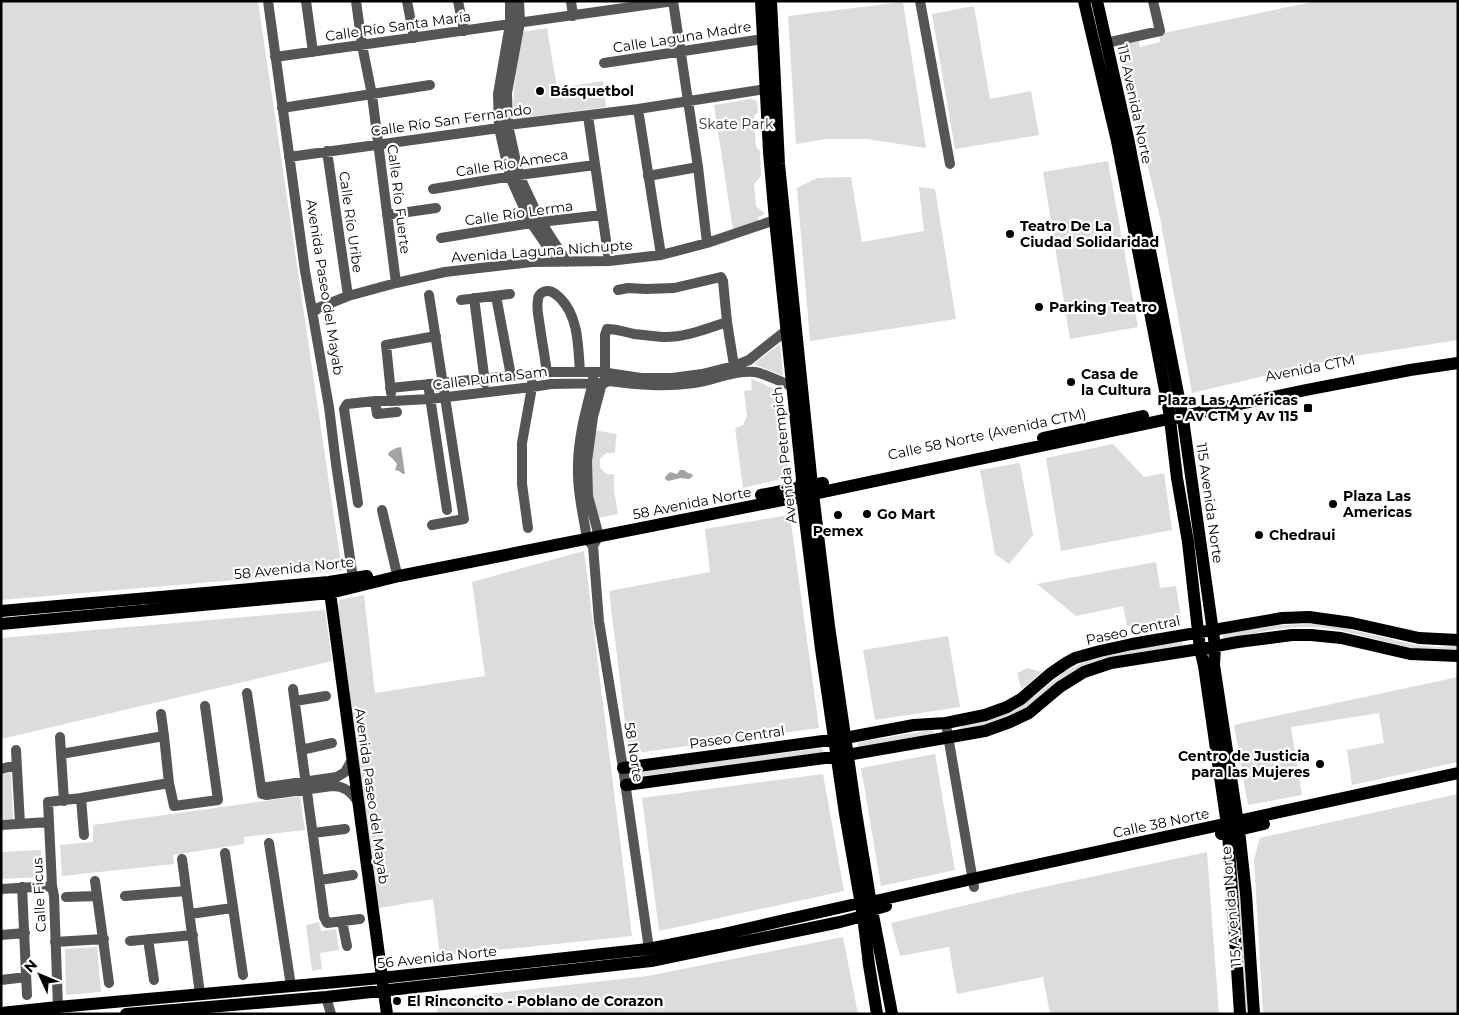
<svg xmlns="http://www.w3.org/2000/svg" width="1459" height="1015" viewBox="0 0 1459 1015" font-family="Montserrat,sans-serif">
<rect width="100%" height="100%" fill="#fff"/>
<path fill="#dcdcdc" d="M1,1H258L342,571L1,600Z
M1317,1H1458V340L1336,359L1192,393L1160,218L1119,44L1138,39L1140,47L1160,42L1159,34Z
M903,2L926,148L867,139H825L796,144L788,16Z
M974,6L990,99L1031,91L1039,135L955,149L932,14Z
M547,28L557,88L603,81L606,107L517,119L513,115L514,88L522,32Z
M751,99L757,101L758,112L754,116L756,147L760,151L761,176L754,184L756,206L765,214L758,217L759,221L733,230L714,105Z
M1108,161L1138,327L1070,339L1043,172Z
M851,177L862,242L924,231L919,187L935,189L956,319L810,341L797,188L817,178Z
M780,344L783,376L754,364Z
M751,379L762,383L781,393L789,477L743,488L735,428L743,425L747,416L744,391L752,390Z
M593,430L617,434L616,438L615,453H606L600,459V467C604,473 607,475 614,474V490L618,514L598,518L595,516L591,486Z
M1113,444L1144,477L1164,473L1172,530L1061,551L1046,458Z
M1020,463L1033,535L1009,564L995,554L980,470Z
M790,515L819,728L629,754L609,591L710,572L705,529Z
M584,551L632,936L440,956L433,899L379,908L338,607L339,600L364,595L375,693L485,676L472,582Z
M1156,562L1160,588L1176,586L1181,618L1127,626L1123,606L1076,616L1037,584Z
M325,610L332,661L1,739V638Z
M1310,624L1331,625L1416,645L1434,647L1458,646V650C1443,650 1427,651 1412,648C1385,643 1358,633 1331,629C1295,623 1260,632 1225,639L1223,637V635L1226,633L1278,625Z
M948,636L960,707L875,720L863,650Z
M1182,642L1184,646L1131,654L1037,700L1024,709L995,723L963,730L960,729L962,725L1022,705L1035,696L1064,672L1090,659L1131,649Z
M1028,668L1041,672L1025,687L1021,688L1017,673Z
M1458,677V762L1352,785L1347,750L1384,743L1379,713L1291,727L1302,795L1248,805L1234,725Z
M932,730L934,732L932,735L859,747L857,745L859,742Z
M822,748L824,751L822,753L636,777L633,776V774L634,772Z
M935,754L955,870L881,886L861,768Z
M11,772L13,819H1V774Z
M823,774L844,891L659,931L642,798Z
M1458,794V1014H1263L1254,859L1260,838Z
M300,796L305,830L244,837V844L173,855L174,864L62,876L60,845L93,842V825Z
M1234,841H1236L1248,1014H1245Z
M41,850L42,877L1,879V852Z
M1207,852L1219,1014H1050L1043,977L957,994L949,947L900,956L891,923L1030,890Z
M319,922L321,931L336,929L339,950L320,953L322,969L312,971L306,925Z
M843,937L858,1014H438L436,1000L648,976Z
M97,947L101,992L66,995L65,949Z"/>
<path fill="#a3a3a3" d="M401,447L405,474H403L399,471L395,470L397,464L392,458L388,455L389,452L396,448Z
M680,470H684L688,473L692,474L693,476L689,479L681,478L668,481L665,479V477L670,472L677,474Z"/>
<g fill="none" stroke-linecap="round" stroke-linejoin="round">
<path stroke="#555" stroke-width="10" d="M268,1L305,271L329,407L336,464L353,578
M306,1L313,52
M356,1L362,45L372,95L396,283
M407,1L414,38
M458,1L464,31
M510,1V24L498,94L499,128L510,177L531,223L558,262
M519,1L520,22L507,93L508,125L519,175L541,222L567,262
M571,1L573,16
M673,1L698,167L707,243
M920,1L950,164
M1106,43L1160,31L1153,1
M275,57L674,1
M604,63L763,39
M282,108L430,85
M638,109L661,255
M588,116L609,261
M327,151L348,296
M289,157L499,128L508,125L638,109L766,89
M648,176L698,167
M433,189L519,175L595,165
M387,215L436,208
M441,238L531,223L602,215
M618,290L628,288L646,289L674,288L721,277L723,281L727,322L735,372
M429,295L464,519L432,525
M496,296L511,376
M474,298L485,383
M461,300L510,294
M313,313L318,308L348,296L396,283L445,272L532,262L609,261L661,255L707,243L775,220
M547,373C545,357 542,342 540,327C539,318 536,309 538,300C538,295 542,291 548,291C553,291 557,295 561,299C579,318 578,347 580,372
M428,384L447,510
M390,388L550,372H601L641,378H672L702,374L734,366L749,360L787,330
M391,393L386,345L436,336
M375,401L377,414L397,412
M358,503L344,409L347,404L375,401H392L430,399L532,387L551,384L604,383L609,381C639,385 664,387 694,383C714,380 735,370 755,372C766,374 781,382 792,386
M382,510L396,570
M528,528L522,484V443L532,387V383
M591,544L587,539C584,518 578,496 578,474C577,442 585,413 593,383V377
M293,689L324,917L327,923L360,919
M247,693L262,794L266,795L332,786C345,786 351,792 358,802
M295,701L326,696
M161,714L164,736
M947,730L974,887
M60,737L61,754
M16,750L20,824
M301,750L332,743
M1,769L16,765
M261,788L337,777L345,772L352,760
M81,798L84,835
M64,801L61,754L164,736L169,783L174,806L218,800L205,706
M1,825L49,822
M313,833L345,829
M269,843L291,986
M225,853L243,975
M182,859L200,994
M320,880L353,875
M95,881L109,983
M22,887L27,995
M1,889L52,886
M125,896L186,891
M66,897L97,896
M190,914L232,908
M342,921L347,946
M1,935L25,933
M148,939L154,980
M130,941L193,935
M55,942L104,939
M650,956L623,768L599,621L593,546L598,537L597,529L588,496L587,461L593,417L601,387L607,373L605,368V335L607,329C617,329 625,332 634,334C643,335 653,336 662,337C684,338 706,329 727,322
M1,980L26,977
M326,997L331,1014
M58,1007L54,896L52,886L48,802L81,798L169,783"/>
<path stroke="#000" stroke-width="12" d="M761,1L769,152L775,220L802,479L801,487L821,649L845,814L863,916L869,965L877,1014
M771,1L779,164L812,485L829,626L856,812L872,910L892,1014
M1084,1L1117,141L1169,411L1177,478L1188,542L1200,649L1204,666L1228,832L1240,1014
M1097,1L1128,138L1183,419L1215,646L1214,665L1239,830L1246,894L1254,1014
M1043,438L1143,416
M761,495L823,483
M329,585L387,1014
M1,611L329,582L367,576
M1,624L330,593L399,576L813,494L1306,390L1410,370L1458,363
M623,768L845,738L914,725L946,723L985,715L1007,707L1021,699L1050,674L1066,663L1075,658L1100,651L1132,644L1282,618L1309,617L1352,623L1419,638L1458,640
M626,785L847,755L985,731L1010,722L1029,713L1060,687L1084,672L1111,663L1200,649L1238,642L1292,635H1311L1341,638L1410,654L1458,656
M1221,834L1264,824
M1,1013L58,1007L381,978L648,949L719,935L860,903L871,902L972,879L1458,773
M126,1014L326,997L651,961L840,922L863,916L872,910L886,906"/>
</g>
<g fill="#000" stroke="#fff" stroke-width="2">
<circle cx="540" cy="91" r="5"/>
<circle cx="1010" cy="234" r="5"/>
<circle cx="1039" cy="307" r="5"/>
<circle cx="1071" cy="382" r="5"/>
<rect x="1303" y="403" width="10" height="10" rx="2.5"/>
<circle cx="1333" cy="504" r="5"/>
<circle cx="867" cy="514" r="5"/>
<circle cx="838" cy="515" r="5"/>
<circle cx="1259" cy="535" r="5"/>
<circle cx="1320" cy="764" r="5"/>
<circle cx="397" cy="1001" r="5"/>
</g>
<g text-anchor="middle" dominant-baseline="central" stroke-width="4.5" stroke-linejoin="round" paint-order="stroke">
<g font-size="14" fill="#000" stroke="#fff">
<text transform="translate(398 26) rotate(-8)">Calle Río Santa María</text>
<text transform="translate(682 37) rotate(-9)">Calle Laguna Madre</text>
<text transform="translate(1135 104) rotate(78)">115 Avenida Norte</text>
<text transform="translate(451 120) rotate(-8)">Calle Río San Fernando</text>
<text transform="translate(512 163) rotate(-9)">Calle Río Ameca</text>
<text transform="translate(399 199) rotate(83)">Calle Río Fuerte</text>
<text transform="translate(519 213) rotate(-8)">Calle Río Lerma</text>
<text transform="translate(351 222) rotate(82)">Calle Río Uribe</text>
<text transform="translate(542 251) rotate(-4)">Avenida Laguna Nichupte</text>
<text transform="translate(325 287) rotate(81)">Avenida Paseo del Mayab</text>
<text transform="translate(1310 368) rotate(-11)">Avenida CTM</text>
<text transform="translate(490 378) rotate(-7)">Calle Punta Sam</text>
<text transform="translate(987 434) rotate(-12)">Calle 58 Norte (Avenida CTM)</text>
<text transform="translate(784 455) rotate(-96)">Avenida Petempich</text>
<text transform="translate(692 503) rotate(-11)">58 Avenida Norte</text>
<text transform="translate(1210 503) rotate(82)">115 Avenida Norte</text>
<text transform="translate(294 568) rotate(-6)">58 Avenida Norte</text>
<text transform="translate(1133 630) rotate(-12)">Paseo Central</text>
<text transform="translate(737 737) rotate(-8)">Paseo Central</text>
<text transform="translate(634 752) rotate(81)">58 Norte</text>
<text transform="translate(372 796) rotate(82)">Avenida Paseo del Mayab</text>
<text transform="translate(1161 823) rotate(-12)">Calle 38 Norte</text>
<text transform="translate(39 895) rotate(-93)">Calle Ficus</text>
<text transform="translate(1231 907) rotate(-95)">115 Avenida Norte</text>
<text transform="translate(437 957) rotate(-6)">56 Avenida Norte</text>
</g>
<g font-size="14" font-weight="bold" fill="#000" stroke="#fff" text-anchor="start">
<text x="550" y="91">Básquetbol</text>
<text x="1020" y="226">Teatro De La<tspan x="1020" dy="16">Ciudad Solidaridad</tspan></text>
<text x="1049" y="307">Parking Teatro</text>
<text x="1081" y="374">Casa de<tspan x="1081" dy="16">la Cultura</tspan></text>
<text x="1298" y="400" text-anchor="end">Plaza Las Américas<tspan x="1298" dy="16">- Av CTM y Av 115</tspan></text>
<text x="1343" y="496">Plaza Las<tspan x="1343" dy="16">Americas</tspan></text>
<text x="877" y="514">Go Mart</text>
<text x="838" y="531" text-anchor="middle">Pemex</text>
<text x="1269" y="535">Chedraui</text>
<text x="1310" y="756" text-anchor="end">Centro de Justicia<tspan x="1310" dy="16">para las Mujeres</tspan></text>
<text x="407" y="1001">El Rinconcito - Poblano de Corazon</text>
</g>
<g font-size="14" fill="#333" stroke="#fff">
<text x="736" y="124">Skate Park</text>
</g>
</g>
<rect width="1459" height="1015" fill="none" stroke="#000000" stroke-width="5"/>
<g transform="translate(40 975) rotate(314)" stroke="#ffffff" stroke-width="4" paint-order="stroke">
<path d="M0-4L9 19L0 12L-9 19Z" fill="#000000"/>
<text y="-8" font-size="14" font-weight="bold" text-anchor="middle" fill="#000000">N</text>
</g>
</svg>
